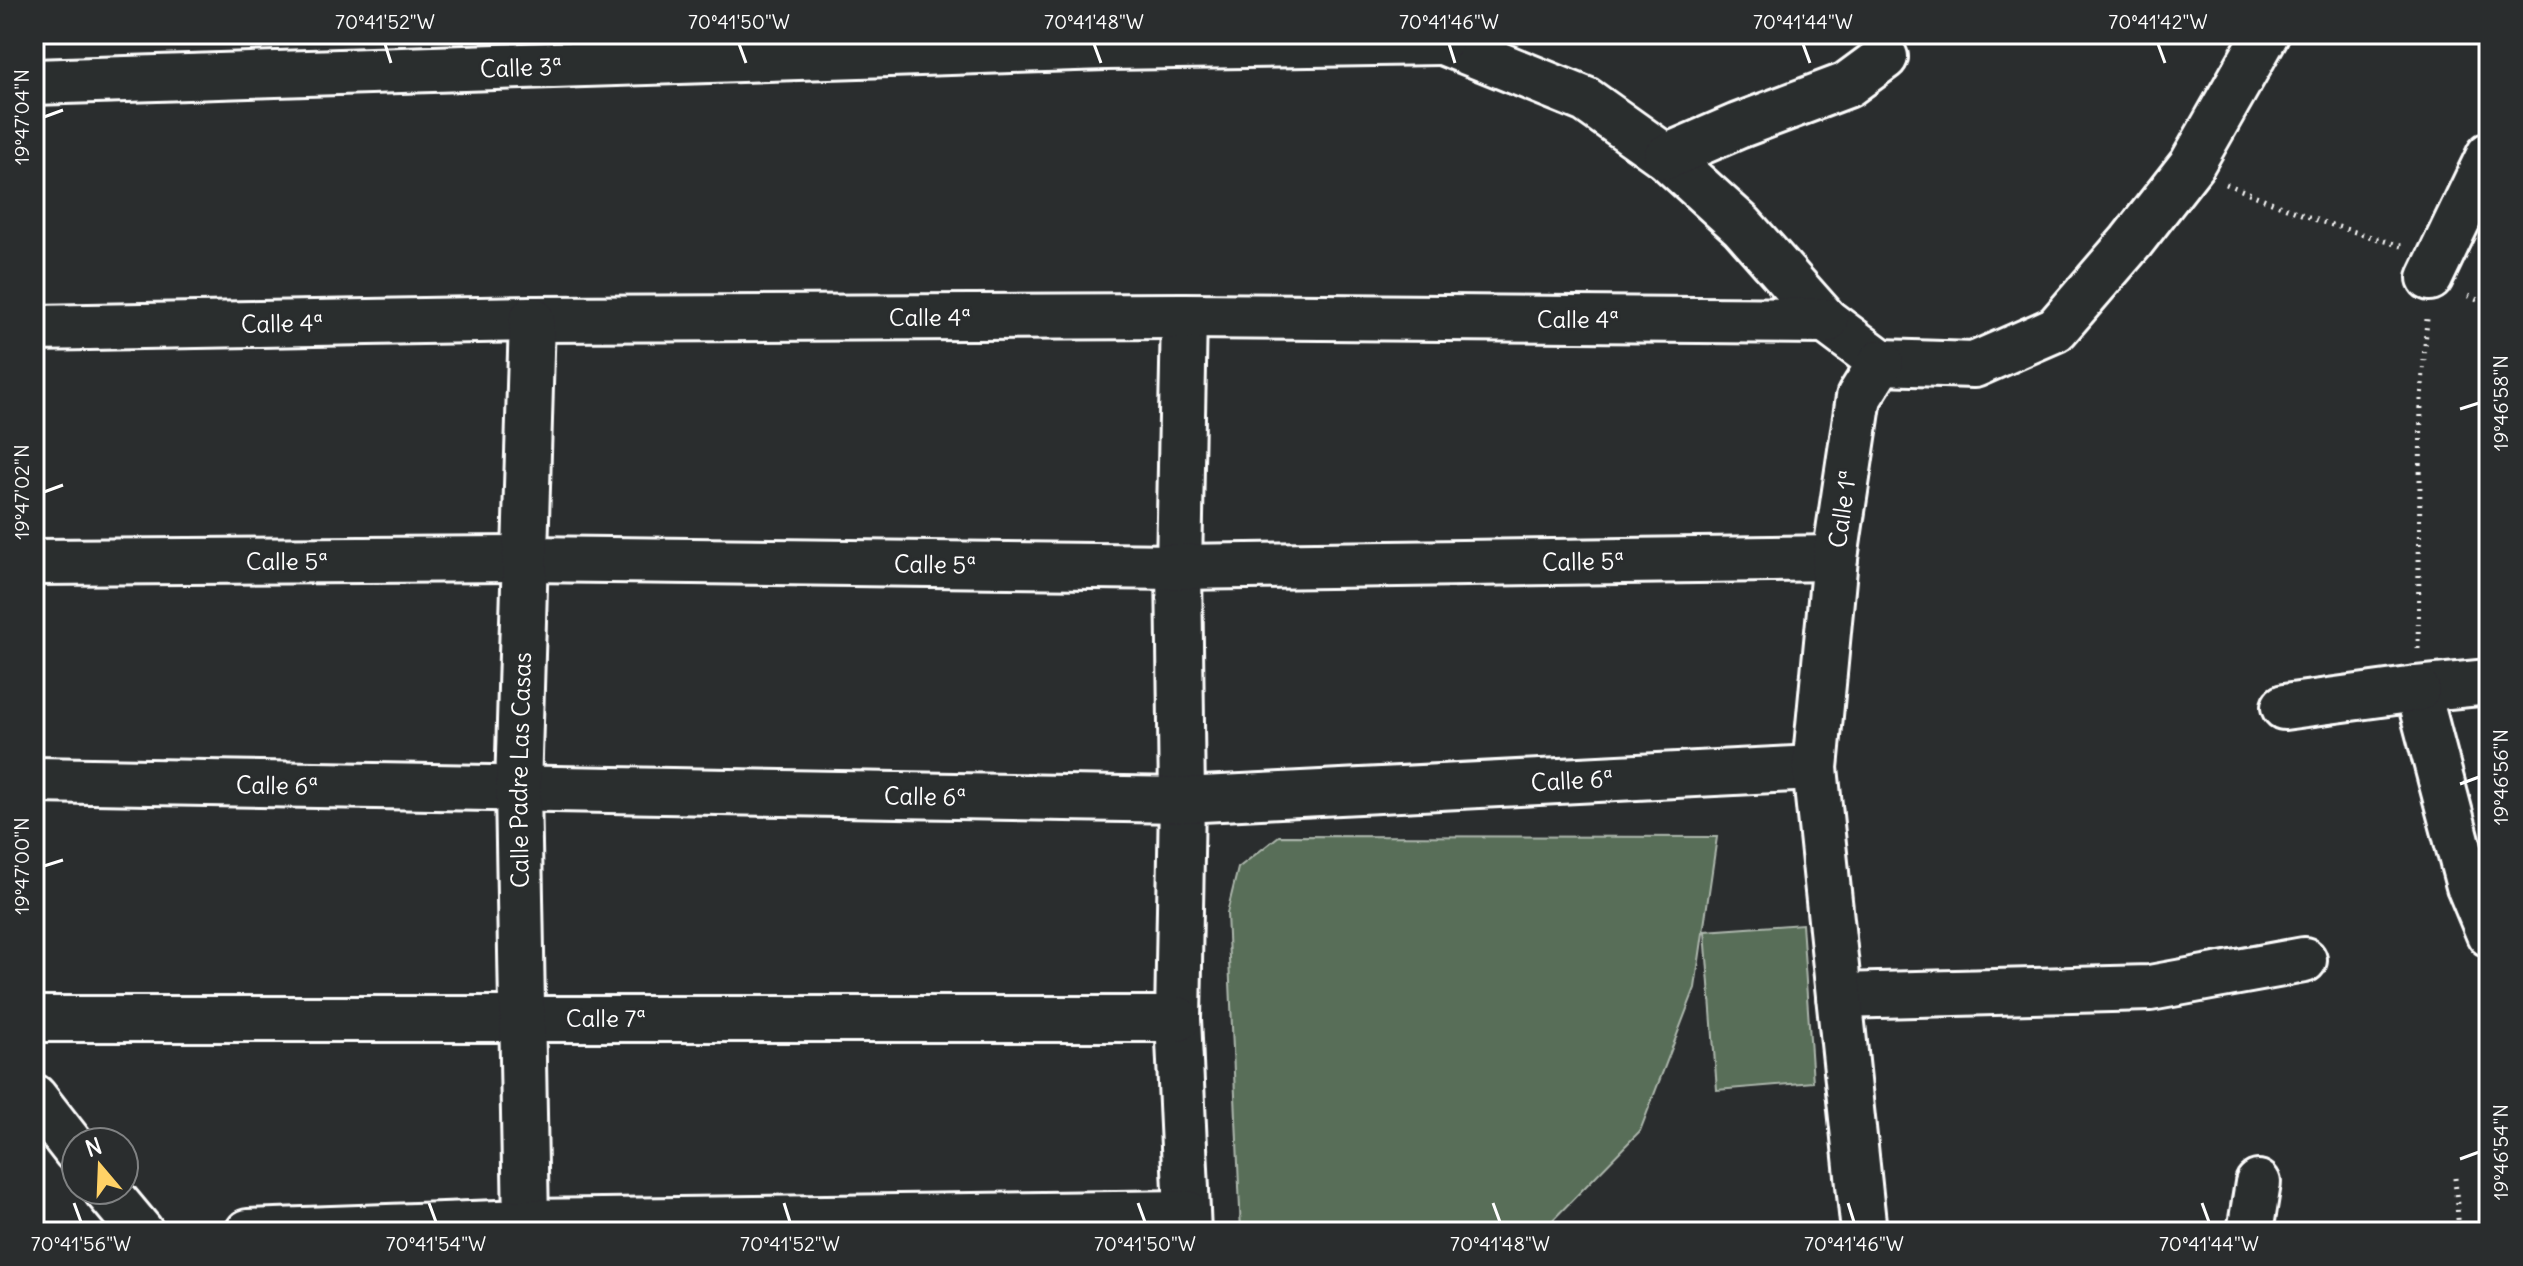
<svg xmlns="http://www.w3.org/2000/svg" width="2523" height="1266" viewBox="0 0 2523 1266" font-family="Delius,sans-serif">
<rect width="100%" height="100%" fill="#2a2d2e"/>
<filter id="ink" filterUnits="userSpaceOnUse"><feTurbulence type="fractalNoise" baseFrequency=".0125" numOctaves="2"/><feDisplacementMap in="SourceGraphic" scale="16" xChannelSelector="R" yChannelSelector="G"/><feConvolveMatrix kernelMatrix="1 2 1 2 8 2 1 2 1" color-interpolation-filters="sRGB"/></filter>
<g filter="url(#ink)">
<path fill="#596e59" stroke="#acb6ac" stroke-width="2" d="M1279,836L1717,837L1695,988L1640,1131L1541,1232H1241L1227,913L1238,868Z
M1802,924L1813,1082L1717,1090L1705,931Z"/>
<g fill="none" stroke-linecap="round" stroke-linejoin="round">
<defs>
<g id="street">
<path d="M1423,34L1586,100L1666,157L1742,226L1826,321L1881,362"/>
<path d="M34,82L1106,47L1440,42"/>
<path d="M1666,157L1738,126L1847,85L1885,57"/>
<path d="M2430,278L2489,155"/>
<path d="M1184,316L1179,567L1182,800L1178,1019L1188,1232"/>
<path d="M34,328L532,319L1184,316L1826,321"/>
<path d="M1881,362L1974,365L2056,329L2131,242L2192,164L2266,34"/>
<path d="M34,562L527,559L1179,567L1835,558"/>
<path d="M2489,682L2417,689L2469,886L2489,934"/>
<path d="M2284,707L2417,689"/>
<path d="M34,780L1182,800L1815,768"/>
<path d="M1839,996L2150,988L2304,960"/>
<path d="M34,1019H1178"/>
<path d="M34,1097L76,1151"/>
<path d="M106,1190L141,1232"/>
<path id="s1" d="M526,1222L518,789L532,319"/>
<path d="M248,1232L526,1222L1187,1213"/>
<path d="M1864,1232L1815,768L1835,558L1859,397L1881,362"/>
<path d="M2250,1232L2258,1183"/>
</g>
</defs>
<use href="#street" stroke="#fff" stroke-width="50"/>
<path stroke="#fff" stroke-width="5" stroke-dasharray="2 6" stroke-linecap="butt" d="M2226,184L2319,221L2401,246
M2468,296L2489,305
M2418,649L2421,399L2427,319
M2455,1178L2459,1232
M2459,1225L2489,1227"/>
<use href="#street" stroke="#2a2d2e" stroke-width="44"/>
</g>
</g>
<path fill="none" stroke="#fff" stroke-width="3" d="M385,44L391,63M739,44L746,63M1094,44L1101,63M1449,44L1455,63M1803,44L1810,63M2158,44L2165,63M44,117L63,110M2460,409L2479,403M44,492L63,485M2460,784L2479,777M44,866L63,860M2460,1159L2479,1152M74,1203L81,1222M429,1203L436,1222M784,1203L790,1222M1138,1203L1145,1222M1493,1203L1500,1222M1848,1203L1854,1222M2202,1203L2209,1222"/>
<g text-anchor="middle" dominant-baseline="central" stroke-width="6" stroke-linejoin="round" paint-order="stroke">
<g font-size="24" fill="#fff" stroke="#2a2d2e">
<text transform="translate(521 67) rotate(-2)">Calle 3ª</text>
<text x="930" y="317">Calle 4ª</text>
<text x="1578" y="319">Calle 4ª</text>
<text transform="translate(282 323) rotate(-1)">Calle 4ª</text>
<text transform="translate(1842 509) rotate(-82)">Calle 1ª</text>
<text x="287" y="561">Calle 5ª</text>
<text transform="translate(1583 561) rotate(-1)">Calle 5ª</text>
<text transform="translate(935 564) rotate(1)">Calle 5ª</text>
<text stroke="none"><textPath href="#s1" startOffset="452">Calle Padre Las Casas</textPath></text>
<text transform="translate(1572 780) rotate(-3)">Calle 6ª</text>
<text transform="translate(277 785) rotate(1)">Calle 6ª</text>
<text transform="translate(925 796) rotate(1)">Calle 6ª</text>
<text x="606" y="1018">Calle 7ª</text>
</g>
</g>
<rect width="2523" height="1266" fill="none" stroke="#2a2d2e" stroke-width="88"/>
<g transform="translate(100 1166) rotate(341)"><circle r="38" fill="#2a2d2e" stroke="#7f8182" stroke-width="2"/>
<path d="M0-6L14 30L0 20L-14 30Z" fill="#ffd166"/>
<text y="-12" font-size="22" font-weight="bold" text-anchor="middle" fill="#ffffff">N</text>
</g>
<rect x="44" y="44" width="2435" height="1178" fill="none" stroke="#fff" stroke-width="3"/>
<g font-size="20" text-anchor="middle" fill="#fff">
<text x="385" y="29">70°41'52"W</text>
<text x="739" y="29">70°41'50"W</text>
<text x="1094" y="29">70°41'48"W</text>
<text x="1449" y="29">70°41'46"W</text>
<text x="1803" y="29">70°41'44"W</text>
<text x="2158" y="29">70°41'42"W</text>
<text transform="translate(22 117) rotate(-90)" y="7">19°47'04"N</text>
<text transform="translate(2501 403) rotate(-90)" y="7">19°46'58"N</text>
<text transform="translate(22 492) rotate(-90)" y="7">19°47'02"N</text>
<text transform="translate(2501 777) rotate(-90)" y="7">19°46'56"N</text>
<text transform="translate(22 866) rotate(-90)" y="7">19°47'00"N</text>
<text transform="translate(2501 1152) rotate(-90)" y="7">19°46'54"N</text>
<text x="81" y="1251">70°41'56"W</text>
<text x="436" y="1251">70°41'54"W</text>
<text x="790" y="1251">70°41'52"W</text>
<text x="1145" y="1251">70°41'50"W</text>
<text x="1500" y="1251">70°41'48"W</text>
<text x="1854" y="1251">70°41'46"W</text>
<text x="2209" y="1251">70°41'44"W</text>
</g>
</svg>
